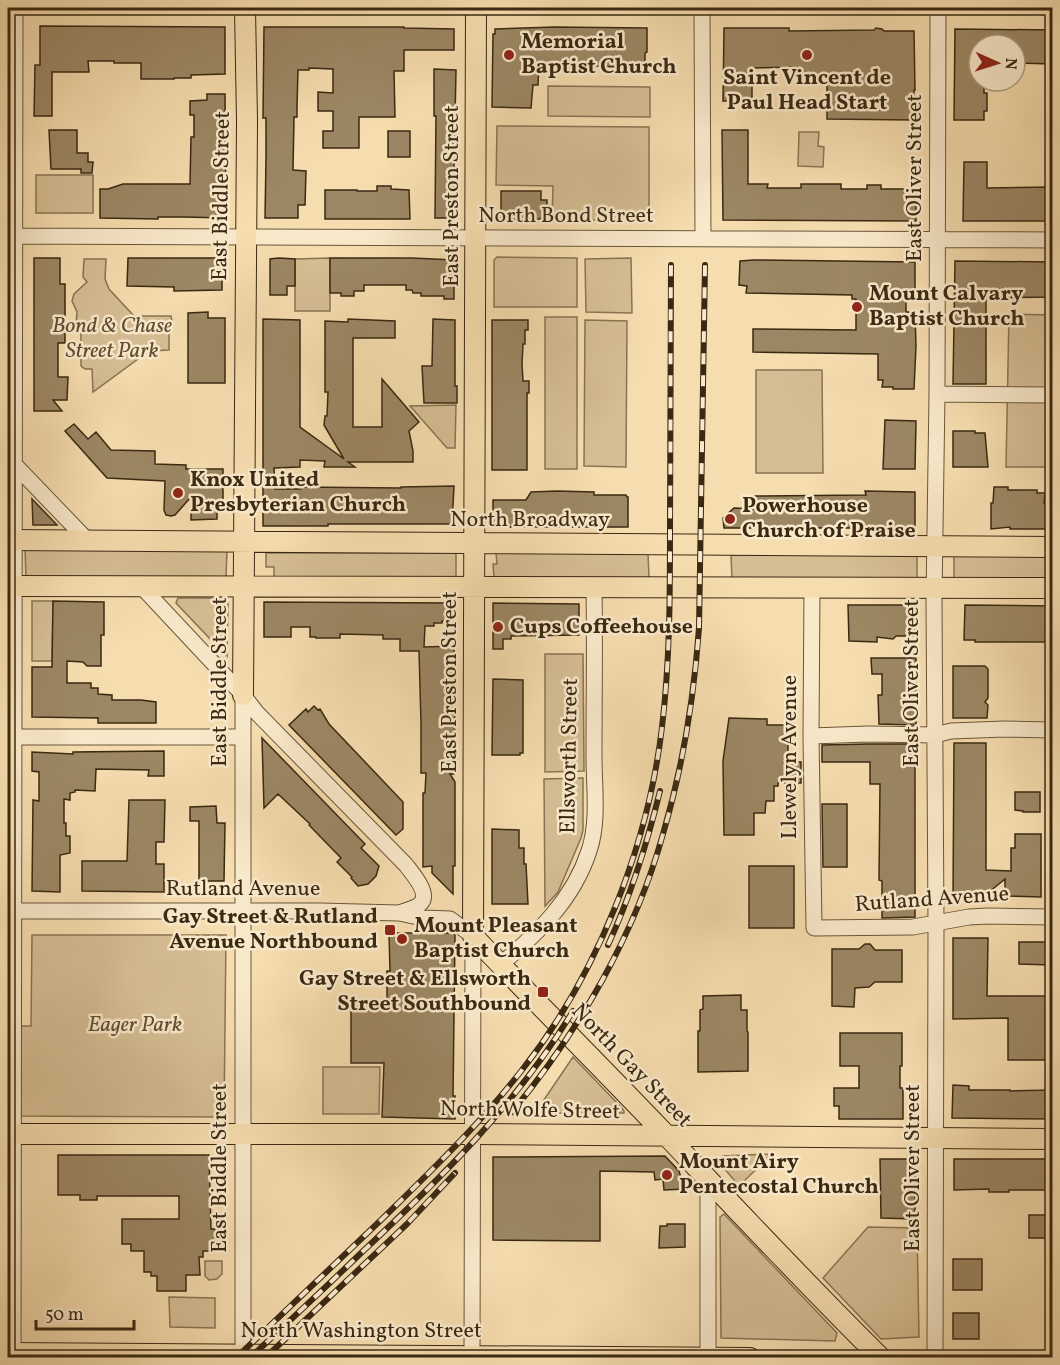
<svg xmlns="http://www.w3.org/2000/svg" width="1060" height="1365" viewBox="0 0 1060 1365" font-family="Vollkorn,serif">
<rect width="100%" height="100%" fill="#f6ddaf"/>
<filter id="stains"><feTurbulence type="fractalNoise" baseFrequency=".00333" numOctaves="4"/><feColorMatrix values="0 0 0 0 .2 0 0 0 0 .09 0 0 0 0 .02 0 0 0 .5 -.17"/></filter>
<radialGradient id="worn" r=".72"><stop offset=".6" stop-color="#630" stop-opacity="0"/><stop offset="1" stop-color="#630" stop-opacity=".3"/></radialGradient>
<path fill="#d6be94" stroke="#887453" stroke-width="1.5" d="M548,86L650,87V117L548,116Z
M497,126L649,127V219L552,221L553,186L496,185Z
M799,132H819L818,146L824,147L823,167L798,166Z
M36,175H93V213H36Z
M497,257L577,258V307H494V260Z
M330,258V311H295V259Z
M631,258L632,313L586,312L585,259Z
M84,259H106L105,279L109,289L134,316H171L172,321L169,322V350L149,351L93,392L92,369H85L81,366V334L76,326L77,312L72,301L74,294L87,282L83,277Z
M1009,314L1052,315V467H1006Z
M545,317H577V469H545Z
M585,320L627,321L626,467L584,466Z
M756,370H822L823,473H756Z
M456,405L455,448H447L410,406Z
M25,549L227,550L226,578H26Z
M496,552L648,553L649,578H494L493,564H497Z
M266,553H456V577H274V567H266Z
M731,555H917V579H732Z
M954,555H1052V580L954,581Z
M178,598H223L227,600L228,604L227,656L219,649V644L214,643L176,603Z
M32,601H53L52,661H32Z
M545,654H583L584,771L545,772Z
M583,778V830L581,838L558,892L545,906L544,779Z
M32,935H226L224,1117L8,1116V1026H31Z
M573,1057L621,1107L624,1111V1113H535Z
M323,1067H380L379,1114H323Z
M772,1154L739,1186L723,1167V1156Z
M724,1214L837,1333L835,1341L721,1338L720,1217Z
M868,1227L917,1228L919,1337L881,1339L823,1278Z
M205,1261H222V1274L217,1279L209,1280L205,1276Z
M169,1297L215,1298V1328L170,1327Z"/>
<path fill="#9c8764" stroke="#3a2912" stroke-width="1.5" d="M40,26L225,27V74L191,75V78H174V79H141V63H114V61H88L89,72H52V116H34L35,65H40Z
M264,27H404V28L454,29V50H404V71H394L395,117H359V148H323V131H333V111H318V92L333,93V69L309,68V70H298L297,107V117H294L293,170L306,171L305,205H298V218H265L266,158V118H263Z
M555,27L647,28V52L645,53V63H618V67L571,65L567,70L563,65L539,64L538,85H533L531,108L492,107L493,34H495V29Z
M724,28H789V31L874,30L876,28L882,29L884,31H914L915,90H914L913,120L827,119V78L797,77V67L752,68V99H745V101H723Z
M955,29L1053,30V64L1015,63V45H979V84H984V93H987V111H984V120H954Z
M434,69L456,70L453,218H435L436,116H434Z
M207,94H225L226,218L183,217H158V219L100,218V189H108L123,184H190L191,137H194V115H190V101L207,100Z
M49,130H77V153H88V162H93L92,173H81V169H51Z
M722,130H748V184H768L767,188H801V184H841V189H867V185H881V189H916V221L723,220Z
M388,131H410V157H388Z
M964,162H987V188L1053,187V221H963Z
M377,186H391V189L409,190L410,219H325V190H357V191H377Z
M501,191H541V200H547V218H541V219L501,220Z
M34,258H60V284H65V343H58V377H68L67,400H53L62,411H34Z
M128,258H226V279H222V290L174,291V287L127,286Z
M279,258L295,259V286H287V295H270V259Z
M330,258H412L454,260V299H444V296H421V293H413L412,290H406V285H364V291H354V296H341V293H330Z
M754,260L915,262V291H906V312H915L916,346L914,389H893V387H882L883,380H878V354L753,352V329L856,330V299H852V295L746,293L747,286L739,285L740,261Z
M955,261L1053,262V297L986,298V384H953Z
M208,312V318H225V383H188V313Z
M263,319L300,320V427L344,459L324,425L325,416H327L328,392H325V321L348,322V319L395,321V338H353V427H382V379L419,422L409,431L413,451V462H348L355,467H324L325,461L300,460V467L274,468L275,489H301V487L401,488V487L454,486L452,524H328V526H263Z
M433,319L455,320V386H457V403H424L422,366H432Z
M492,320H528V330H525V344H523L522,364L523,381H529V393H527V470H492Z
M885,420L916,421L915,469H883Z
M74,424L88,439L96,432L111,450L155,451V464L186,465V469H223V506L217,511V519L191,520V497L175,515L171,516L166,515L164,510L165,481L107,478L65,431Z
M953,431H975V433H985L988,467H953Z
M994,487H1008V490H1037V493H1045L1044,503L1053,504V529H1010V527L991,529V503H993Z
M557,491L594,492V495H626L627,497H628V527H493V500H526L531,492Z
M865,491L915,492V528H724L723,518L734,508L755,509V496L866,495Z
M32,499L57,525H33Z
M53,601L104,602V635H101V666H87L83,662L67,661V683H91V688H98V694L112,695V700H141L156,702V723H98V718L32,717V667H52Z
M264,602L454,603V613H446V621H442V623H434V626H425L424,647L454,646L455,699L454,774H450L455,782V866H453V894L432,873V866L423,867V793H425L426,773H421V723L419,651H400V639H383V635L340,634V638H316V637H310V627H291V637H264Z
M493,603L579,604V635L511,636V639H503V649H493Z
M848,605H915V636H896L893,639L877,637V642L849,641Z
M965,605L1053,606V639H1045V642H975V640H964Z
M871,658H916V725L879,724L878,695H882V674H872Z
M953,666H985L988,669V698L985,702L988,705L987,718H953Z
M493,679L523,680V753H520V755H492Z
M314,706L318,710L320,709L329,724L403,802V829L396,835L289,725L306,709L308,712Z
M729,718L767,719V725H788V762H801V783H778V786H774V801H766L765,813H754V835H724L723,761Z
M262,738L365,844L361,848L379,866L376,876L368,884L358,886L351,878L352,877L337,862L341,858L309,825L310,824L278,794L264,808Z
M954,743H986V870L1011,871V848H1015V834H1041V897L1005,896V879L983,897H964L961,900L958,898H953Z
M868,744H915V917L882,918V881L879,880L880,784H870V762H822V745Z
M164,751V776H148L149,770L96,769L95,791L75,790V792L70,793V800L64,799V823H66V836H70V853L60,855V892L32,891L33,800L39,801V772L32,771V752L73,754V752Z
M1015,792H1040V812H1023V811L1015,810Z
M129,800H165L164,842H156V864H164V892L82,891V861H127Z
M822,804H847V867H823Z
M216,806L217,823H225L224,881H199V821H190V807Z
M492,829L519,830V848H524V864H526L528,904H492Z
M749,866H794V928H749Z
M389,933H452L455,935L453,1096H455V1119L382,1117L384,1063H351V1006H387V971H390Z
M953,938H988L987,996H1053V1060H1008V1018L953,1019Z
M1019,942H1052L1051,965L1019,964Z
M865,944H870L875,950H902V982H875L869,987L855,988L854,1007L832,1006V949H859Z
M741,995V1010H747V1031L748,1032V1071L698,1072V1031H700V1010L703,1009V996Z
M840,1033H902V1066H900V1088H903V1119H839V1106H834V1088H859V1066H840Z
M953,1085L969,1086V1090H1010V1091L1053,1090V1119L952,1118Z
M58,1155H209L211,1229H215V1251H203V1257H199L200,1275H186V1291H157V1276H151V1272H144V1251H131V1244H122V1219H179V1196H97V1200H80V1195H58Z
M665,1156L679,1171L684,1189L664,1190L663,1179L655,1180L654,1172L600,1171V1241L493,1240V1157Z
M880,1159H915V1219L881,1218Z
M954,1159H1053V1190H1009V1192H989V1189L954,1190Z
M1029,1215H1053V1238H1029Z
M667,1224H685V1247L659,1248L660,1226H667Z
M953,1259H982V1290H953Z
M953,1313H979V1339H953Z"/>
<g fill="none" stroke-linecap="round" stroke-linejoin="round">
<defs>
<path id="minor" d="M702,8L703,239
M8,236L1052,240
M937,394L1052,395
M15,465L88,541
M141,586L243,695L257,713L406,865C412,873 430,893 421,903C416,909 406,910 399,913
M812,586L811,736L814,928L913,927L969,917L988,916L1052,917
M243,695V1358
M811,736L868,734L935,735L951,731L1004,729L1052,730
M8,737H243
M8,911H320L399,913L423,918L450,919L473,936L472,1358
M500,965C538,933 573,900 589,851C599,822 594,787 594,756C594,700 595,643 594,587
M708,1180V1358
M13,1358L15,8
M935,1358L936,923L934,599L937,394L938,8"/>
<path id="major" d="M476,8L473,936C537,1003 602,1068 666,1135C737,1210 807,1285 881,1358
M8,540L1052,547
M8,586L1052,588
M243,695L247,121L245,8
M8,1134H473L1052,1139
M8,1353L750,1358"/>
</defs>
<use href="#minor" stroke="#695639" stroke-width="17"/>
<use href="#major" stroke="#3a2912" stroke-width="22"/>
<use href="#minor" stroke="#f9e9cb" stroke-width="15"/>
<use href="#major" stroke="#f6ddaf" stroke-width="20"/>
<defs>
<path id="rail" d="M608,945C631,895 647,844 660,791
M512,1112C579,1031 635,935 663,834C683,766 694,698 699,628L705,265
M236,1358C284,1312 333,1266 381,1220C430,1172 480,1124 522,1070C597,975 648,847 662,727C670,660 670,594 670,527C671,440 670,352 671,265
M250,1358C287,1323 324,1289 360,1254C439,1180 517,1104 573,1011
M265,1358L407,1224L455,1173"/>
</defs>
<use href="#rail" stroke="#3a2912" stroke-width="6"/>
<use href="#rail" stroke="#f9e9cb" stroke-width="4" stroke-dasharray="11" stroke-linecap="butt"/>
</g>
<g fill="#8f2418" stroke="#f9e9cb" stroke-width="2">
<circle cx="509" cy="55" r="6"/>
<circle cx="807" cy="55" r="6"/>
<circle cx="857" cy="307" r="6"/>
<circle cx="178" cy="493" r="6"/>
<circle cx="730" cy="519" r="6"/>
<circle cx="498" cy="627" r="6"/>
<rect x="384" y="924" width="12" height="12" rx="3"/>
<circle cx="402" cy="939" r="6"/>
<rect x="537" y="986" width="12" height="12" rx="3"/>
<circle cx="667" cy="1175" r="6"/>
</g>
<g text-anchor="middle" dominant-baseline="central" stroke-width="5" stroke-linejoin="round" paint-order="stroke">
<g font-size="22" font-weight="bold" fill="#3a2912" stroke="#f9e9cb" text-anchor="start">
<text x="521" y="42">Memorial<tspan x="521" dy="25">Baptist Church</tspan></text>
<text x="807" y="78" text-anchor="middle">Saint Vincent de<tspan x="807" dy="25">Paul Head Start</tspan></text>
<text x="869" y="294">Mount Calvary<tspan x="869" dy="25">Baptist Church</tspan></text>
<text x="190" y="480">Knox United<tspan x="190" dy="25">Presbyterian Church</tspan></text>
<text x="742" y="506">Powerhouse<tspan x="742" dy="25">Church of Praise</tspan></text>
<text x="510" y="627">Cups Coffeehouse</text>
<text x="378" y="917" text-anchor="end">Gay Street &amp; Rutland<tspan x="378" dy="25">Avenue Northbound</tspan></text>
<text x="414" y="926">Mount Pleasant<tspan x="414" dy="25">Baptist Church</tspan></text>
<text x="531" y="979" text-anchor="end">Gay Street &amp; Ellsworth<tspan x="531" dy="25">Street Southbound</tspan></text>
<text x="679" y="1162">Mount Airy<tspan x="679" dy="25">Pentecostal Church</tspan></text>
</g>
<g font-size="22" fill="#3a2912" stroke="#f9e9cb">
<text transform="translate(915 178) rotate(-90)">East Oliver Street</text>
<text transform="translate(222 196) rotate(-89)">East Biddle Street</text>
<text transform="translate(452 196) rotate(-90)">East Preston Street</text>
<text x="566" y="216">North Bond Street</text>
<text x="530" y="520">North Broadway</text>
<text transform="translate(220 682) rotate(-90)">East Biddle Street</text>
<text transform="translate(450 682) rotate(-90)">East Preston Street</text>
<text transform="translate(912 683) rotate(-90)">East Oliver Street</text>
<text transform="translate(570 756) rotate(-89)">Ellsworth Street</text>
<text transform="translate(790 757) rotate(-90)">Llewelyn Avenue</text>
<text x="243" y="889">Rutland Avenue</text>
<text transform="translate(932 900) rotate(-4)">Rutland Avenue</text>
<text transform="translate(631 1066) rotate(46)">North Gay Street</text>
<text transform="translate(530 1111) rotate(1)">North Wolfe Street</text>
<text transform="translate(220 1168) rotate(-90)">East Biddle Street</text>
<text transform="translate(913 1168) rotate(-90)">East Oliver Street</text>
<text x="361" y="1331">North Washington Street</text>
</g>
<g font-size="22" font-style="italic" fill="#614e32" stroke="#f9e9cb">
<text x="112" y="326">Bond &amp; Chase<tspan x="112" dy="25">Street Park</tspan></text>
<text x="135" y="1025">Eager Park</text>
</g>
</g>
<rect width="1060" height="1365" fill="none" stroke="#f6ddaf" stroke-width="30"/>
<rect x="9" y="9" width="1042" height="1347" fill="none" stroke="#3a2912" stroke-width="3"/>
<rect x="15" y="15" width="1030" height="1335" fill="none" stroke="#3a2912" stroke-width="1.5"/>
<g transform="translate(997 63) rotate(93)"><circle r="28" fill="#f9e9cb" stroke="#ad9c81" stroke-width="1.5"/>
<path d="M0-4.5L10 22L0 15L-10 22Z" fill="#8f2418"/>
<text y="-9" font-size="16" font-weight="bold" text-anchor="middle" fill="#3a2912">N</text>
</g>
<path d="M36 1320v9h98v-9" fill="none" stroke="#3a2912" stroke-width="3"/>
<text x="45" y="1320" font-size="18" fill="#3a2912" stroke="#f9e9cb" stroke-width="4.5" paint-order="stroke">50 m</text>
<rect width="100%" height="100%" filter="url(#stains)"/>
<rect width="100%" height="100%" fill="url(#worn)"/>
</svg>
